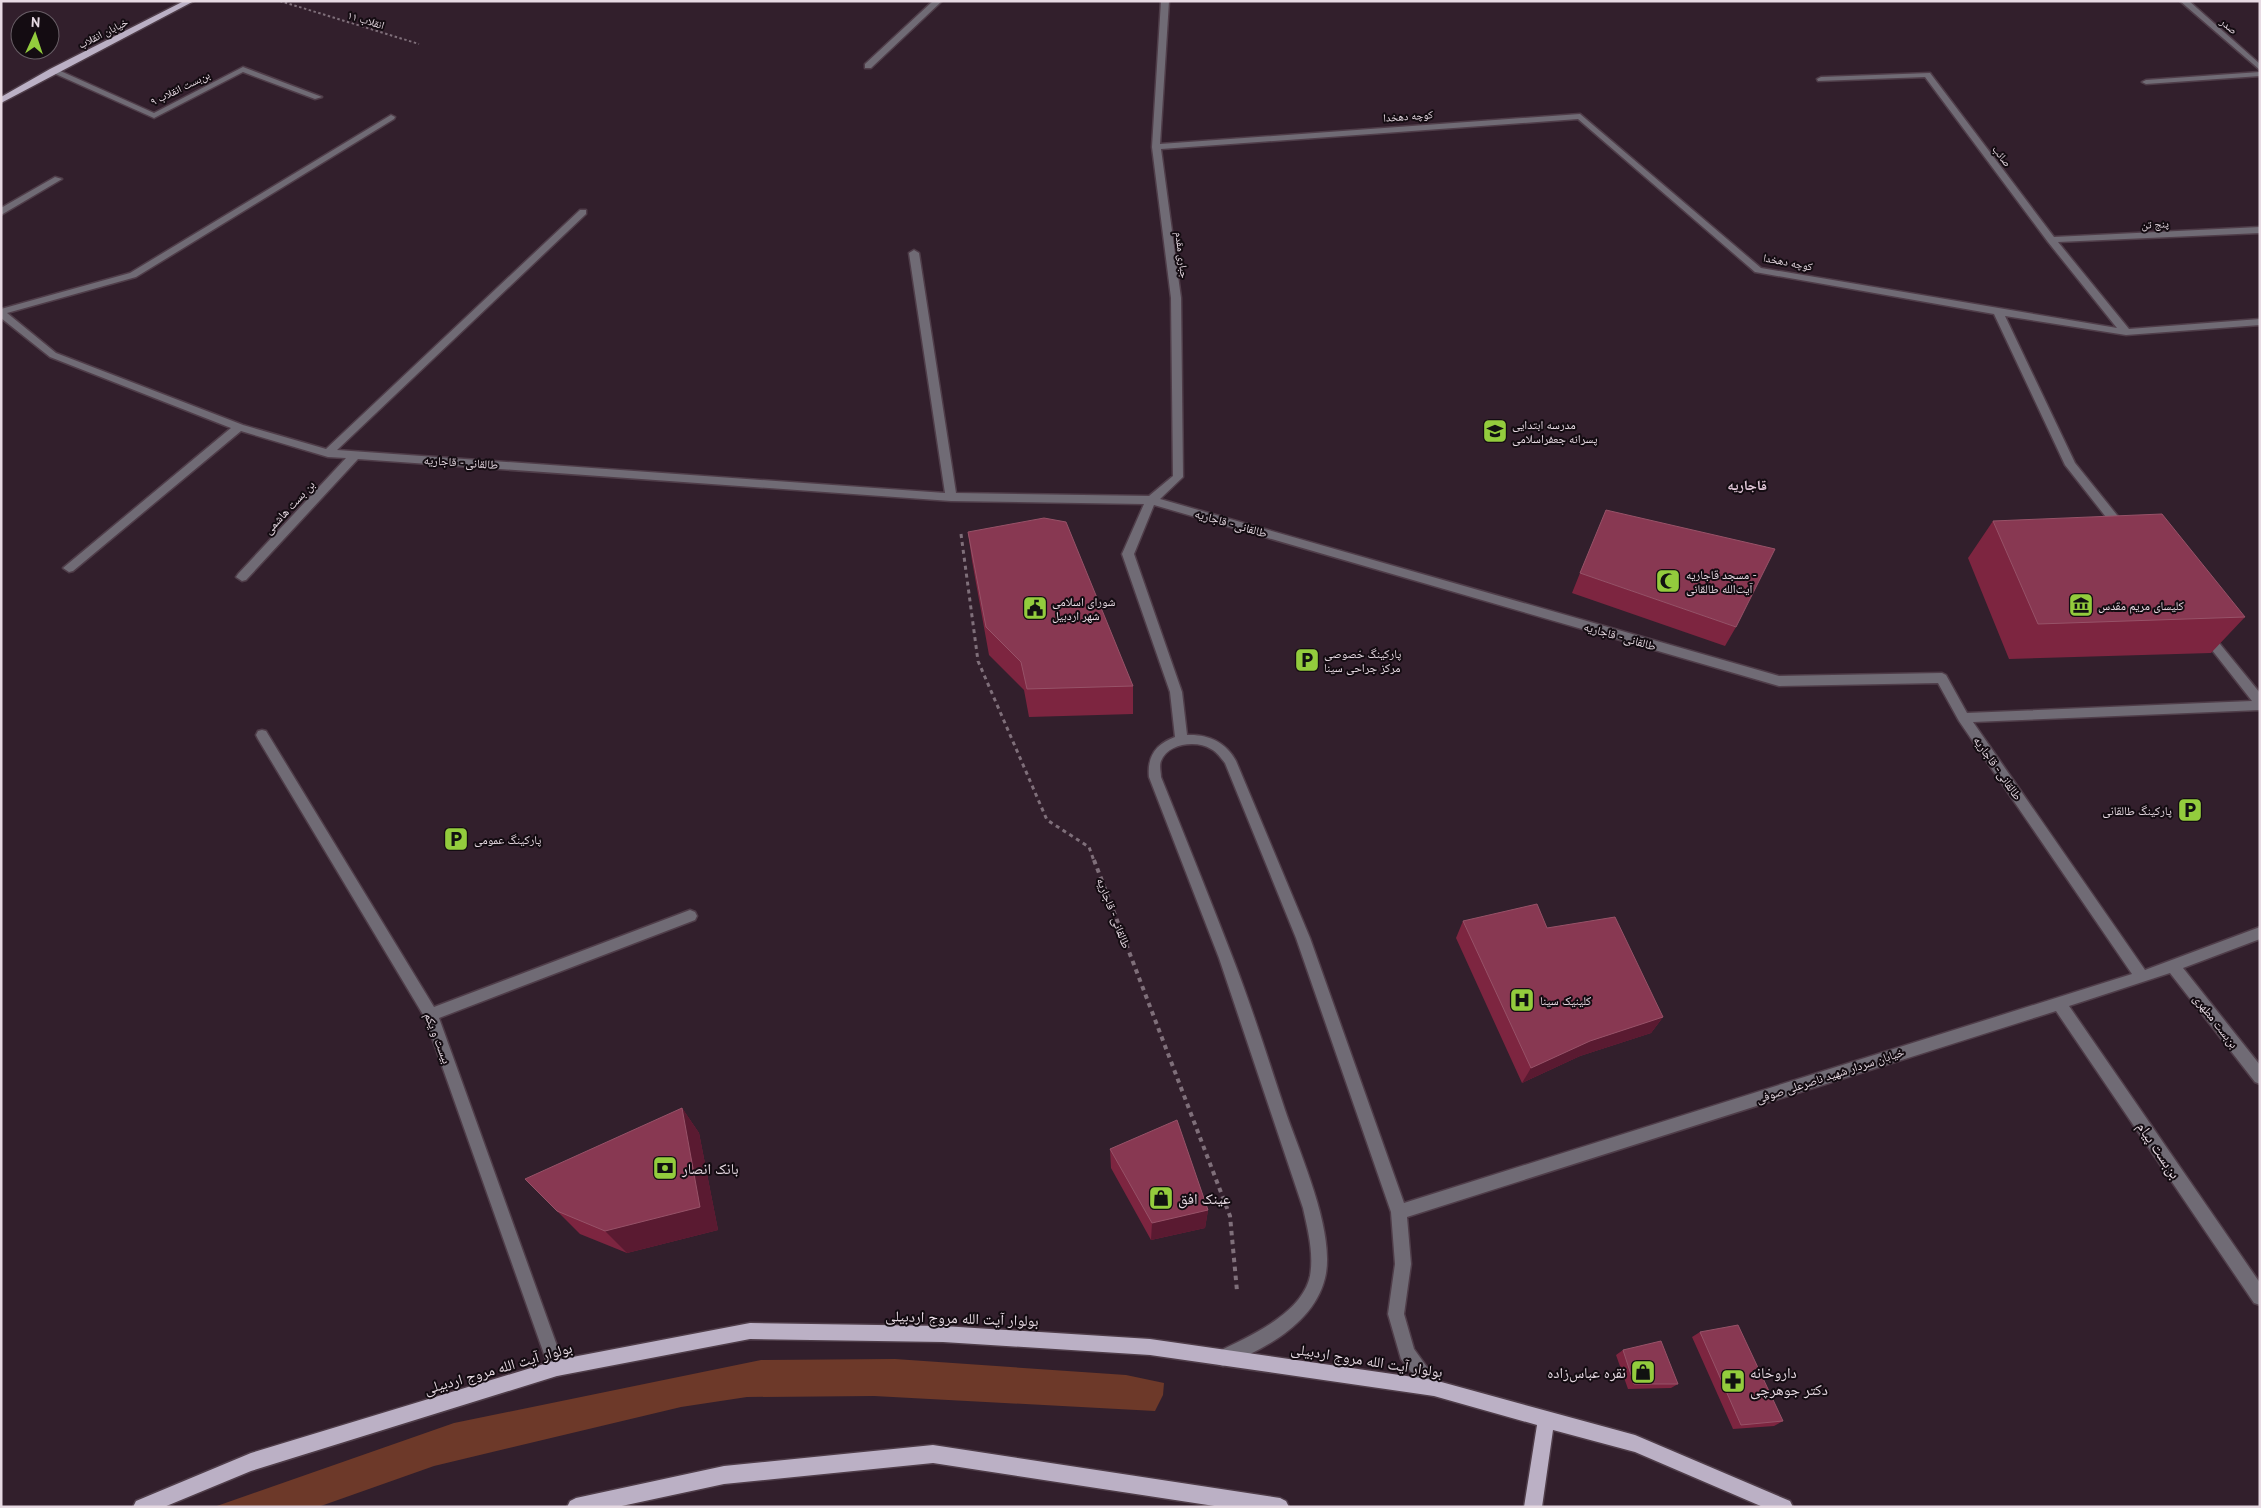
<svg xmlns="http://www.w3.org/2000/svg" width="2261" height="1508" viewBox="0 0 2261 1508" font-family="'PT Sans','Noto Naskh Arabic',sans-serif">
<rect width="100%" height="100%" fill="#321f2c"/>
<path fill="#6d3929" d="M895,1359L1126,1375L1164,1383L1163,1395L1155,1411L874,1396L747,1397L681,1407L434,1466L318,1507H214L454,1423L761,1360Z"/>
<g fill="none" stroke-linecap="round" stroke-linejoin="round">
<defs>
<path id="minor" d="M933,1H942L871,68H865V64Z
M1161,1H1169L1160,144L1580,114L1761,268L2117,328L2048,242L1925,77L1818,81L1817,79L1821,77L1930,73L2054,237L2260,227V233L2058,242L2129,329L2260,319V325L2126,335L2005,316L2075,463L2125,525L2127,528L2125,531H2117L2065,465L1994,314L1755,272L1578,119L1161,149L1181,298L1183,477L1160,499L1779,676L1942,673L1946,675L1967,713L2252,701L2201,636L2207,632L2211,633L2260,693V710L1973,722L2145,970L2260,927V939L2183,968L2260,1065V1084L2255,1082L2170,973L2069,1006L2260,1283V1305L2254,1303L2056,1011L1407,1217L1411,1264L1404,1314L1414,1349L1442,1388L1440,1394L1434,1396L1428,1394L1401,1359L1388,1314L1395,1264L1391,1212L1296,938L1225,763C1221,758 1217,752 1211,749C1197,740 1168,743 1161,761C1159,766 1161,772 1161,777C1185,837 1209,896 1232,956C1252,1007 1268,1059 1285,1110C1300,1154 1336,1233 1325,1278C1314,1324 1263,1350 1223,1366L1217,1364L1215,1358L1217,1352C1248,1337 1302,1314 1310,1276C1314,1254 1308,1230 1303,1208L1219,958L1149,777C1147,756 1156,744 1175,737L1170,692L1122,554L1144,504L951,501L358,459L246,580L242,581L236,577L238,574L346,458L328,457L241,431L73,571L69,572L63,568L231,428L50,357L1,318V309L130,273L391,115L395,117L394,119L136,277L7,313L56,353L243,425L326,449L580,210H586V214L337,450L945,493L909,253L914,250L919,253L956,493L1149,496L1173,476L1171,298L1152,147ZM1154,505L1779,686L1938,683L1959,721L2132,974L1404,1203L1310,938L1236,761C1226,742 1208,734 1187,735L1182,692L1134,554Z
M2180,1H2189L2260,64V70Z
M243,67L322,97L315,99L243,72L154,118L49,71L56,69L154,113Z
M2260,72V76L2146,84L2142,82L2146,80Z
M55,177L62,179L1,215V208Z
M262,730L266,731L434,1007L690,910L695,912L697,916L695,920L439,1018L565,1368L563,1374L557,1376L551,1374L549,1368L425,1018L258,739L256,735L258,731Z"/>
<path id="major" d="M184,1H194L1,103V97L50,69Z
M750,1323L943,1326L1150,1339L1434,1380L1635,1435L1790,1501L1793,1507H1763L1635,1452L1553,1430L1542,1507H1524L1537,1425L1434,1396L1150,1355L943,1342L750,1339L557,1376L251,1471L164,1507H133L136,1501L251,1453L557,1360Z
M933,1445L1280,1498L1286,1501L1289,1507H1221L933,1463L724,1484L617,1507H567L570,1501L576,1498L724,1466Z"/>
</defs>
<use href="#minor" stroke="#4f3d49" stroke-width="3"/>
<use href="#major" stroke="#4f3d49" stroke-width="3"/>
<path stroke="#7f6f7a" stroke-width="2" stroke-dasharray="2.5 2.5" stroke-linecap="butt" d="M280,1L419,44"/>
<path stroke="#7f6f7a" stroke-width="3" stroke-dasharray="4 4" stroke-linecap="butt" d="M961,534L978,661L1047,820L1089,847L1094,861"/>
<path stroke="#7f6f7a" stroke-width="4" stroke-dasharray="4.5 4.5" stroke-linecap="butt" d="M1094,860L1230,1216L1237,1291"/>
<use href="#minor" fill="#706b75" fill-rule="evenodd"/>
<use href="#major" fill="#bbb0c5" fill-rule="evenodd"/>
</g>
<path fill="#7d2540" d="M1993,521L2245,617L2211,653L2009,659L1968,558Z
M968,532L1133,686V714L1029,717L1024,690L989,655L972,561Z
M1580,573L1736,627L1725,646L1572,593Z
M1463,921L1547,928L1663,1017L1651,1033L1580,1056L1522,1083L1456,938Z
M682,1108L699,1133L718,1230L627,1253L580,1234L557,1211Z
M1110,1149L1208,1210L1205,1228L1151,1240L1111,1168Z
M1700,1332L1783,1421L1774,1426L1733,1429L1692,1337Z
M1623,1350L1678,1384L1671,1388L1628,1389L1616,1355Z"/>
<path fill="#5a1a31" d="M1663,1017L1651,1033L1580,1056L1522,1083L1531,1068L1590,1041Z
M682,1108L699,1133L718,1230L627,1253L605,1231Z
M1208,1210L1205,1228L1151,1240L1152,1223Z"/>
<path fill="#883852" stroke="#975268" d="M1606,510L1775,549L1736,627L1580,573Z
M2162,514L2245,617L2038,624L1993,521Z
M1044,518L1066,522L1133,686L1027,689L1021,662L986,627L968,532Z
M1537,904L1547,928L1615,917L1663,1017L1590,1041L1531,1068L1463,921Z
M682,1108L700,1207L605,1231L557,1211L525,1179Z
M1177,1120L1208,1210L1152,1223L1110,1149Z
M1738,1325L1783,1421L1741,1425L1700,1332Z
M1661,1341L1678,1384H1634L1623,1350Z"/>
<defs>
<symbol id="school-square" viewBox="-11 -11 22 22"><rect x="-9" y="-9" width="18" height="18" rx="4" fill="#93cc3d" stroke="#140c12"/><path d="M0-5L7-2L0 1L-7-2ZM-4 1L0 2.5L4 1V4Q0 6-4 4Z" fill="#111"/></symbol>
<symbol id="mosque-square" viewBox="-11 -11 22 22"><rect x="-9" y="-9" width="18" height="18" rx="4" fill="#93cc3d" stroke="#140c12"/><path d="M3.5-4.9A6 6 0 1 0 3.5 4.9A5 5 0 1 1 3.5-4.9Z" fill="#111"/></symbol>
<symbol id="museum-square" viewBox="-11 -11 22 22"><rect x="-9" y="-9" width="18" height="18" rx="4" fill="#93cc3d" stroke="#140c12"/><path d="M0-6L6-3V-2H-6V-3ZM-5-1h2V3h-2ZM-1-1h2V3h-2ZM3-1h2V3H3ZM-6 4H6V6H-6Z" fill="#111"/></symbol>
<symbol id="civic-square" viewBox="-11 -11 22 22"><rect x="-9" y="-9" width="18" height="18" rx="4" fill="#93cc3d" stroke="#140c12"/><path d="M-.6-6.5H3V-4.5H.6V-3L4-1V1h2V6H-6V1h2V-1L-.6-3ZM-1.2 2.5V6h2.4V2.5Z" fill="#111"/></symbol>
<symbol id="parking-square" viewBox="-11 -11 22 22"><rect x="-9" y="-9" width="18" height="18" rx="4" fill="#93cc3d" stroke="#140c12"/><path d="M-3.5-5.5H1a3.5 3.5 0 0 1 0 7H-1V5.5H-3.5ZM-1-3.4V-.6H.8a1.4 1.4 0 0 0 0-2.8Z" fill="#111"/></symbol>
<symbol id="hospital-square" viewBox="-11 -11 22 22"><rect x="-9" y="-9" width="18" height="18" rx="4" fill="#93cc3d" stroke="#140c12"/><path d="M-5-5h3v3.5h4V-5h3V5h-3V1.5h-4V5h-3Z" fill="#111"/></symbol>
<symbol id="bank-square" viewBox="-11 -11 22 22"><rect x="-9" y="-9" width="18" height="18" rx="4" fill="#93cc3d" stroke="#140c12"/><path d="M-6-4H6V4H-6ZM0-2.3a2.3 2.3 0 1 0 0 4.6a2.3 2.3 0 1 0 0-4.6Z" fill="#111"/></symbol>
<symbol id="shop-square" viewBox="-11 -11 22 22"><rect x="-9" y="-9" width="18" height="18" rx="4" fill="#93cc3d" stroke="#140c12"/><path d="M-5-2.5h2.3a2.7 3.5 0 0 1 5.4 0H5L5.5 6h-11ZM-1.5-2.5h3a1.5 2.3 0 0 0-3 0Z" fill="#111"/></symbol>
<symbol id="pharmacy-square" viewBox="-11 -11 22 22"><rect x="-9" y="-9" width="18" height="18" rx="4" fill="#93cc3d" stroke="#140c12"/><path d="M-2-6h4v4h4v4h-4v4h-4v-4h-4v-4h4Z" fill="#111"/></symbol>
</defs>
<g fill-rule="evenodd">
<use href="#school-square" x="1481" y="417" width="28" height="28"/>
<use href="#mosque-square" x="1654" y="567" width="28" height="28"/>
<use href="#museum-square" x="2067" y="591" width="28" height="28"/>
<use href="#civic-square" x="1021" y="594" width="28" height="28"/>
<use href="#parking-square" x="1293" y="646" width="28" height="28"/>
<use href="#parking-square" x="2176" y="796" width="28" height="28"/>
<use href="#parking-square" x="442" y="825" width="28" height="28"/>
<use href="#hospital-square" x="1508" y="986" width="28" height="28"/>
<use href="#bank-square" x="651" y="1154" width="28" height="28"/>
<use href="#shop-square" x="1147" y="1184" width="28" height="28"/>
<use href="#shop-square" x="1629" y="1358" width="28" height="28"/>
<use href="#pharmacy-square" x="1719" y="1367" width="28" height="28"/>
</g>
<g text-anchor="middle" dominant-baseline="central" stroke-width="4" stroke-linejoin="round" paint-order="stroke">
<g font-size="11" fill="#e7dae3" stroke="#140c12">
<text transform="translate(366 20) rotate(17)">انقلاب ۱۱</text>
<text transform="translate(2229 26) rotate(41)">صدر</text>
<text transform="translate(103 33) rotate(-27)">خیابان انقلاب</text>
<text transform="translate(180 88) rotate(-26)">بن‌بست انقلاب ۹</text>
<text transform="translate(1408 116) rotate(-4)">کوچه دهخدا</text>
<text transform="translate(2002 156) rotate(53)">صائب</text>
<text transform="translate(2155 224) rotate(-3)">پنج تن</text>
<text transform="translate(1182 255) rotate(83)">جباری مقدم</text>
<text transform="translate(1788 262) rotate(11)">کوچه دهخدا</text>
</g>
<g font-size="12" fill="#e7dae3" stroke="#140c12" text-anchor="start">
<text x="1512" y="424">مدرسه ابتدایی<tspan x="1512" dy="14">پسرانه جعفراسلامی</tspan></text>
<text x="1686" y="574">مسجد قاجاریه -<tspan x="1686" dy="14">آیت‌الله طالقانی</tspan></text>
<text x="1052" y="601">شورای اسلامی<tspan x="1052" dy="14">شهر اردبیل</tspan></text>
<text x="2098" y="605">کلیسای مریم مقدس</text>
<text x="1324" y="653">پارکینگ خصوصی<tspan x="1324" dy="14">مرکز جراحی سینا</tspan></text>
<text x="2172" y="810" text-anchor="end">پارکینگ طالقانی</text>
<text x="474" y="839">پارکینگ عمومی</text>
<text x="1540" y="1000">کلینیک سینا</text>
</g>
<g font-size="12" fill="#e7dae3" stroke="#140c12">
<text transform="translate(461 462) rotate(4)">طالقانی - قاجاریه</text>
<text transform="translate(289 507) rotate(-47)">بن بست هاشمی</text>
<text transform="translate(1231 523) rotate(16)">طالقانی - قاجاریه</text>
<text transform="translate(1620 636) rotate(16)">طالقانی - قاجاریه</text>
<text transform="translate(1998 768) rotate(55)">طالقانی - قاجاریه</text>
<text transform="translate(1114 913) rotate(69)">طالقانی - قاجاریه</text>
<text transform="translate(2216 1021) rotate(52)">بن‌بست مطهری</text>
<text transform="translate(438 1038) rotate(69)">بیست و یکم</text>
<text transform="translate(1830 1075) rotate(-18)">خیابان سردار شهید ناصرعلی صوفی</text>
</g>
<g font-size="14" font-weight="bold" fill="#e3c9da" stroke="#140c12">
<text x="1747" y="485">قاجاریه</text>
</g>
<g font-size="15" fill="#e7dae3" stroke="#140c12">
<text transform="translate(2159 1150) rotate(56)">بن‌بست پیام</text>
<text transform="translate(962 1318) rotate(2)">بولوار آیت الله مروج اردبیلی</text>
<text transform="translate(1367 1360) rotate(9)">بولوار آیت الله مروج اردبیلی</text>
<text transform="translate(498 1368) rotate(-16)">بولوار آیت الله مروج اردبیلی</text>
</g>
<g font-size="15" fill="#e7dae3" stroke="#140c12" text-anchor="start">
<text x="682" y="1168">بانک انصار</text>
<text x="1178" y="1198">عینک افق</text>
<text x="1626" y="1372" text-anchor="end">نقره عباس‌زاده</text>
<text x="1750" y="1372">داروخانه<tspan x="1750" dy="17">دکتر جوهرچی</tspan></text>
</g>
</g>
<rect width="2261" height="1508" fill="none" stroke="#e7dae3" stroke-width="5"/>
<g transform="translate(35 35) rotate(3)"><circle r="24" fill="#140c12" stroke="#685e66"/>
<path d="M0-4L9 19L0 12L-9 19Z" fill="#93cc3d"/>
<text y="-8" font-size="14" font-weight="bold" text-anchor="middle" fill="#e7dae3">N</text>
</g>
</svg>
